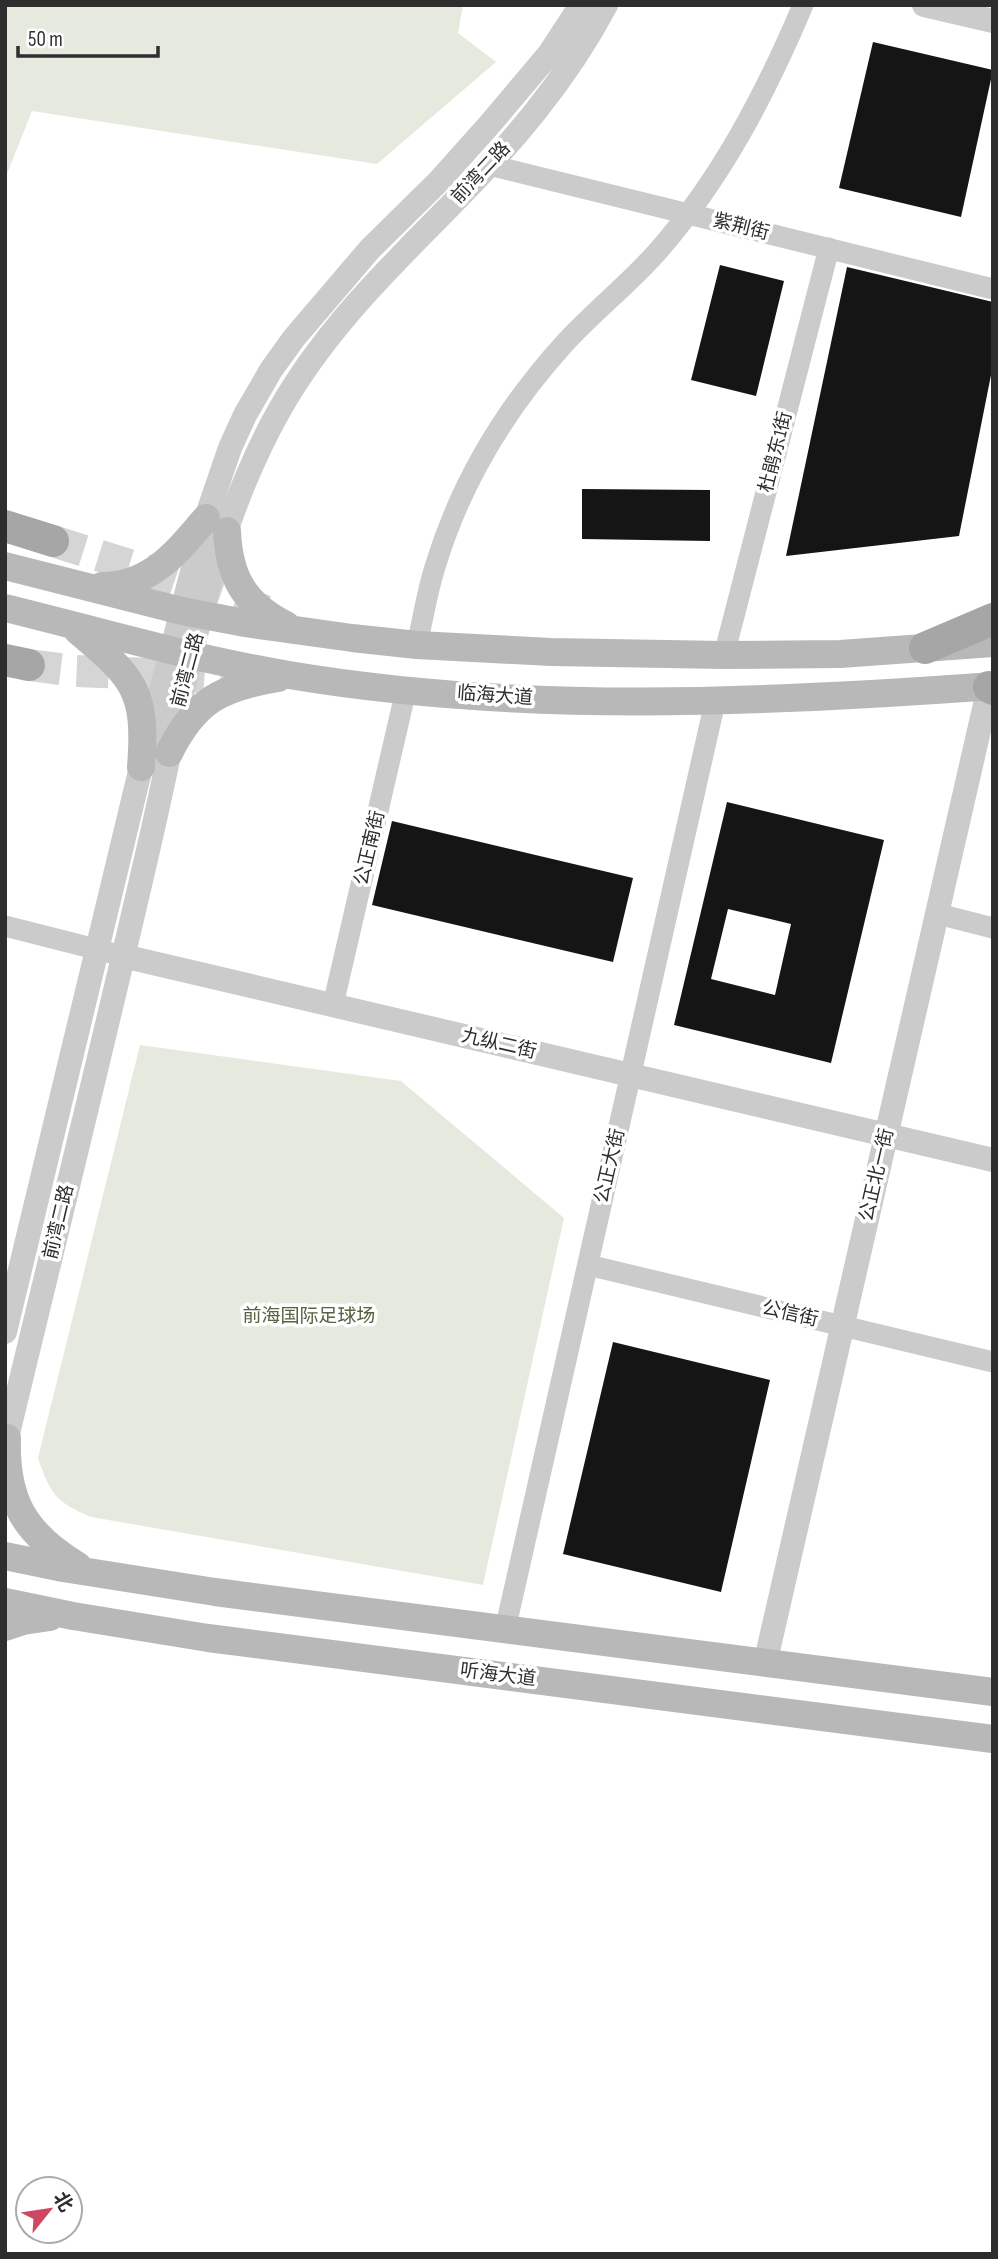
<svg xmlns="http://www.w3.org/2000/svg" width="998" height="2259" viewBox="0 0 998 2259" font-family="'Sofia Sans Condensed','Noto Sans SC',sans-serif">
<rect width="100%" height="100%" fill="#fff"/>
<path fill="#e6eade" d="M5,5H463L458,33L496,62L377,164L32,111L5,179Z
M140,1045L401,1081L564,1218L483,1585L91,1517C56,1502 50,1494 38,1458Z"/>
<path fill="#151515" fill-rule="evenodd" d="M873,42L993,70L961,217L839,188Z
M720,265L784,281L756,396L691,380Z
M847,267L993,302V365L959,536L786,556Z
M582,489L710,490V541L582,539Z
M727,802L884,840L831,1063L674,1025ZM728,909L791,924L775,995L711,979Z
M392,821L633,878L613,962L372,905Z
M613,1342L770,1380L721,1592L563,1554Z"/>
<g fill="none" stroke-linecap="round" stroke-linejoin="round">
<path stroke="#d5d5d5" stroke-width="32" stroke-dasharray="32 16" stroke-linecap="butt" d="M53,541L167,577L274,614
M29,665L76,671L178,675L261,682"/>
<path stroke="#cbcbcb" stroke-width="21" d="M489,165L993,289
M417,645C423,619 427,592 435,567C460,484 506,408 564,344C594,311 629,284 658,251C721,179 766,93 803,5
M724,655L829,248
M938,914L993,928
M5,926L123,956
M333,1005L406,690
M588,1265L993,1362
M505,1630L715,702"/>
<path stroke="#cbcbcb" stroke-width="24" d="M924,5L993,21
M123,956L993,1160
M5,1332L141,767L206,518L230,448L245,415L271,370L294,338L370,249L439,181L490,124L549,54L581,5
M5,1446C53,1246 103,1046 149,846C183,701 205,541 280,409C325,330 386,271 449,207C509,147 566,81 606,5
M765,1664L989,687"/>
<path stroke="#b8b8b8" stroke-width="28" d="M227,531C229,577 244,604 286,625
M5,566L182,611L245,623L352,638L417,645L551,652L724,655L840,654L993,643
M102,586C151,586 177,552 206,518
M5,608C100,631 193,659 289,675C522,714 759,703 993,686
M78,631C134,678 147,690 141,767
M169,753C195,700 222,687 278,678
M7,1438C5,1501 25,1534 78,1566
M5,1556L63,1568L215,1592L993,1692
M5,1602L73,1616L208,1638L993,1739
M5,1627L23,1621L50,1617"/>
<path stroke="#a6a6a6" stroke-width="32" d="M5,526L53,541
M925,648L993,619
M5,660L29,665
M989,687L993,689"/>
</g>
<g text-anchor="middle" dominant-baseline="central" stroke-width="7" stroke-linejoin="round" paint-order="stroke">
<g font-size="19" fill="#2e2e2e" stroke="#fff">
<text transform="translate(481 173) rotate(-47)">前湾二路</text>
<text transform="translate(741 227) rotate(14)">紫荆街</text>
<text transform="translate(776 452) rotate(-76)">杜鹃东1街</text>
<text transform="translate(188 670) rotate(-75)">前湾二路</text>
<text transform="translate(495 696) rotate(4)">临海大道</text>
<text transform="translate(370 848) rotate(-77)">公正南街</text>
<text transform="translate(499 1044) rotate(13)">九纵二街</text>
<text transform="translate(610 1166) rotate(-77)">公正大街</text>
<text transform="translate(877 1175) rotate(-77)">公正北一街</text>
<text transform="translate(59 1222) rotate(-77)">前湾二路</text>
<text transform="translate(790 1314) rotate(13)">公信街</text>
<text transform="translate(498 1675) rotate(7)">听海大道</text>
</g>
<g font-size="19" fill="#566441" stroke="#fff">
<text x="309" y="1316">前海国际足球场</text>
</g>
</g>
<rect width="998" height="2259" fill="none" stroke="#2e2e2e" stroke-width="14"/>
<g transform="translate(49 2210) rotate(60)"><circle r="33" fill="#ffffff" stroke="#ababab" stroke-width="2"/>
<path d="M0-5L12 26L0 18L-12 26Z" fill="#cf4663"/>
<text y="-10" font-size="19" font-weight="bold" text-anchor="middle" fill="#2e2e2e">北</text>
</g>
<path d="M18 46v10h140v-10" fill="none" stroke="#2e2e2e" stroke-width="3.5"/>
<text x="28" y="46" font-size="21" fill="#2e2e2e" stroke="#ffffff" stroke-width="5" paint-order="stroke">50 m</text>
</svg>
